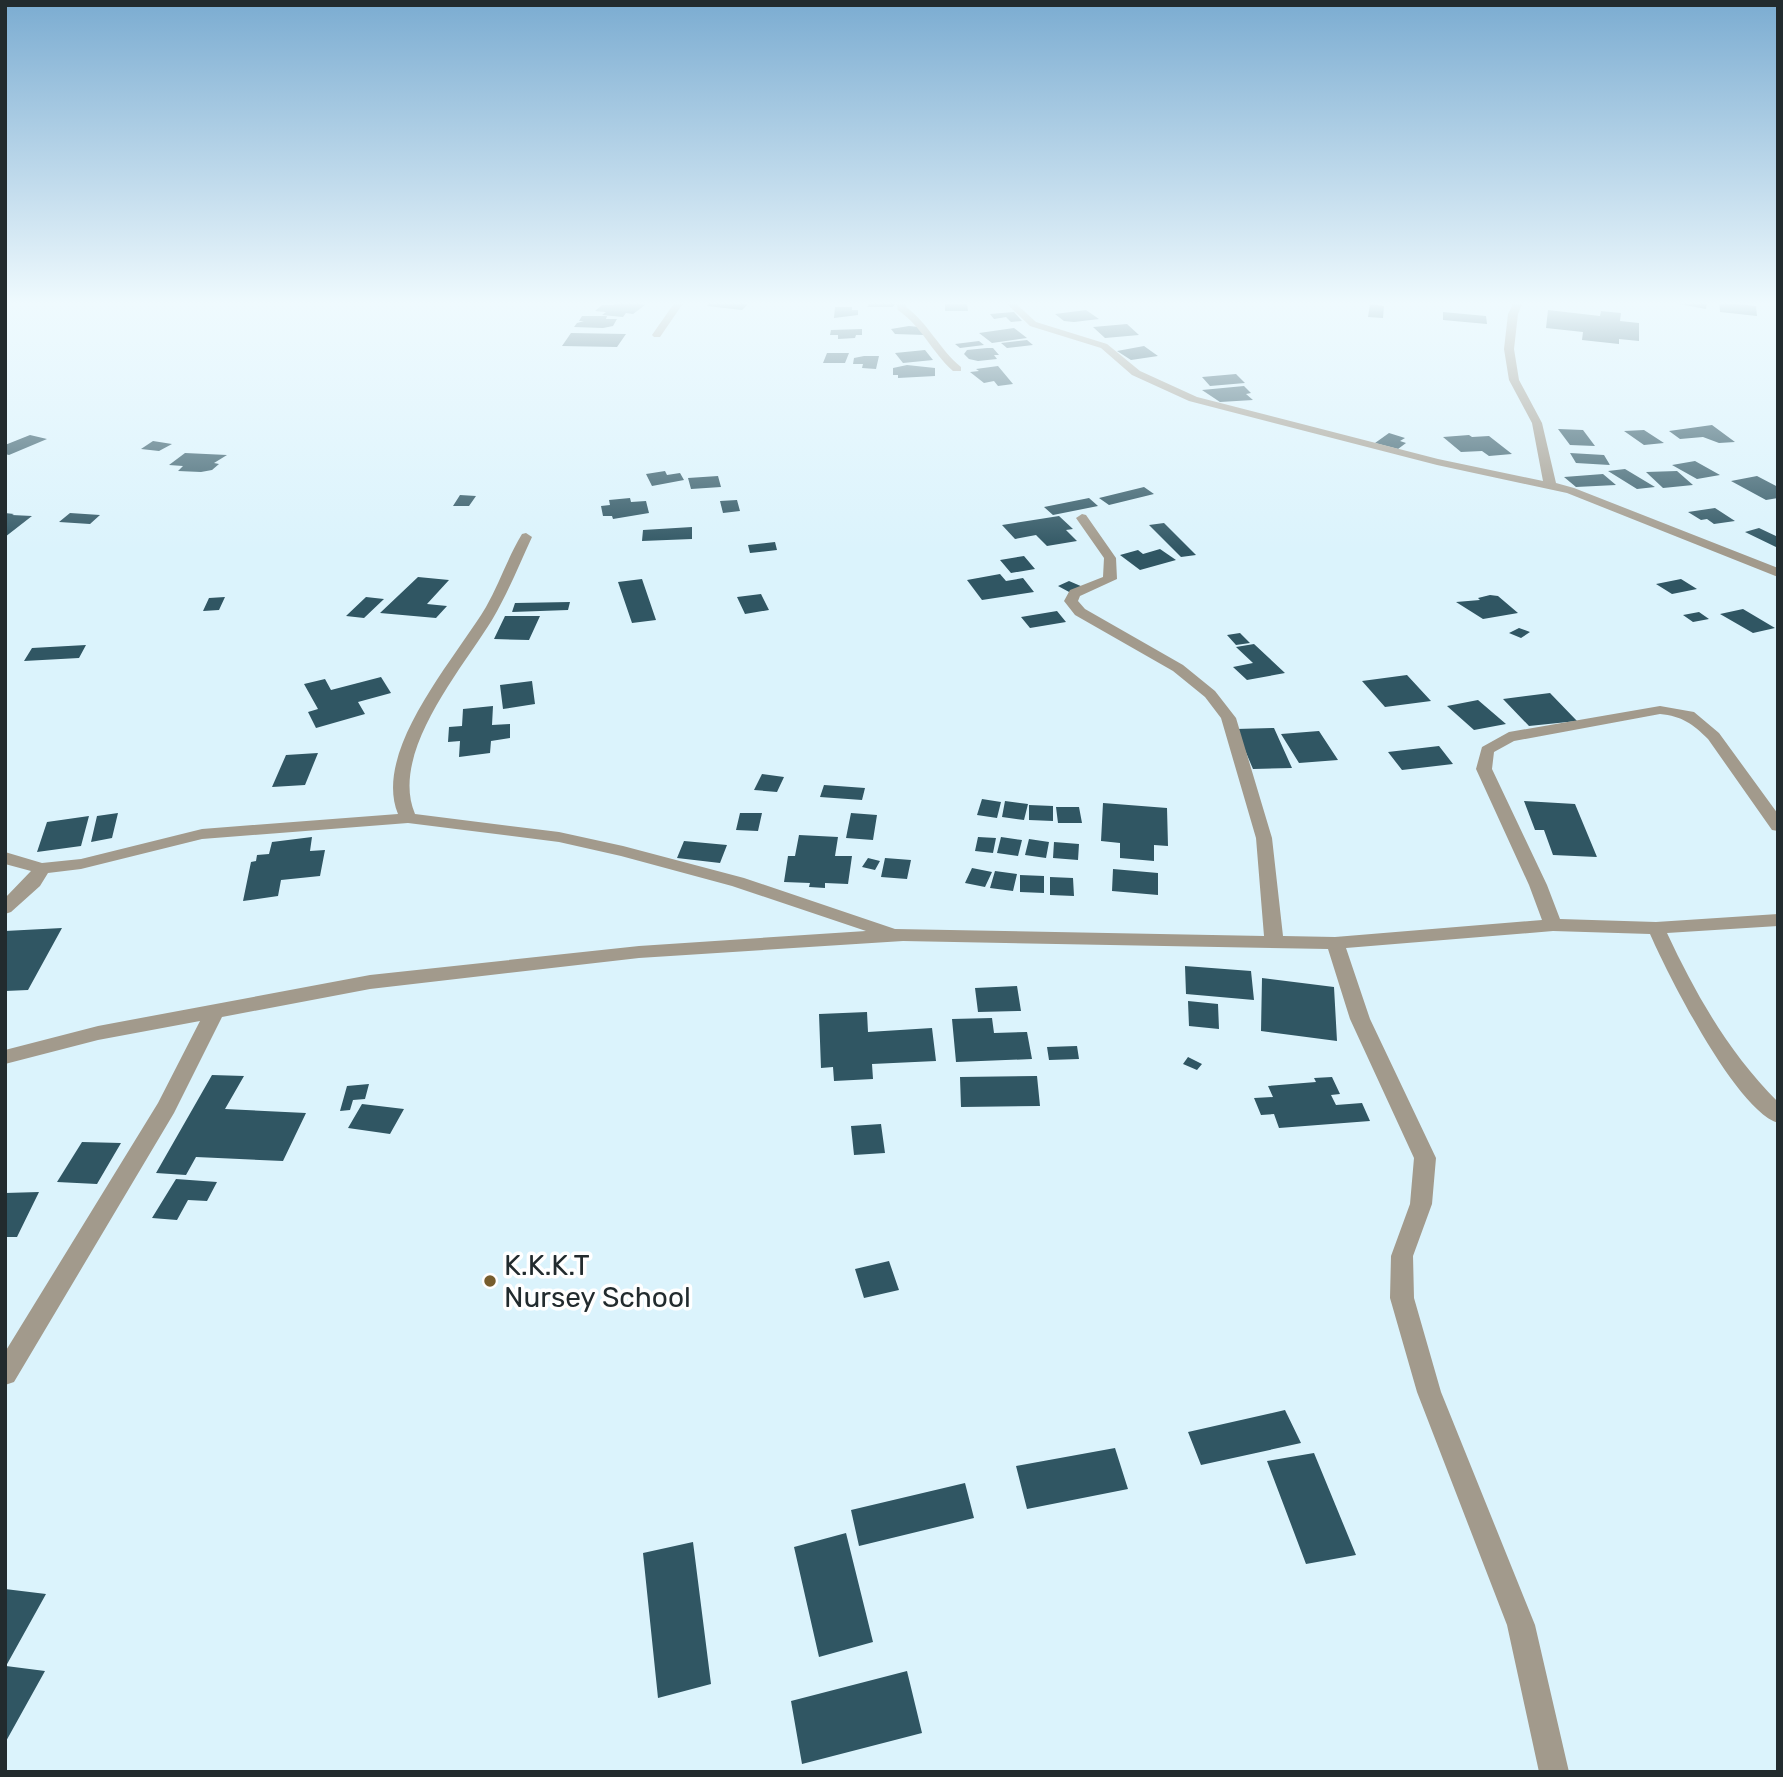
<svg xmlns="http://www.w3.org/2000/svg" width="1783" height="1777" viewBox="0 0 1783 1777" font-family="Rubik,sans-serif">
<rect width="100%" height="100%" fill="#dbf3fc"/>
<path fill="#305663" d="M617,302L638,303L645,305L633,314L626,313L623,317L602,315L606,312L595,311L602,305H614Z
M710,302H740L748,304L742,310L707,306Z
M871,302H897L893,307H867Z
M1668,302H1707L1706,309Z
M1719,302L1756,306L1757,316L1720,312Z
M945,304H967L968,311H945Z
M1370,304L1384,306L1383,318L1368,317Z
M835,307H852V310H858V315L834,318Z
M1086,310L1099,319L1074,322L1064,321L1055,314Z
M1548,310L1600,316L1601,311L1621,313L1620,321L1639,323V341L1619,339V344L1582,340L1583,332L1546,328Z
M1014,312L1022,321L1011,322L1006,317L994,319L990,314Z
M1443,312L1486,316L1487,324L1443,320Z
M582,316H607L606,319H617L613,326L603,328L574,327L577,323L584,321H579Z
M1127,324L1139,335L1105,338L1093,327Z
M909,326L919,327L925,335L895,334L891,329Z
M1014,328L1027,338L992,343L979,333Z
M862,329V335H856L855,338L838,339V335H830L831,330Z
M571,333L626,334L617,347L562,346Z
M1027,340L1033,345L1007,348L1001,343Z
M979,341L984,345L960,348L955,344Z
M1144,346L1158,356L1131,360L1117,351Z
M987,348H993L999,355H994L997,359L978,361L969,359L964,354L967,350Z
M925,350L933,360L903,363L895,353Z
M827,353H849L845,363H823Z
M864,356H879L876,369L862,368L863,364H853L854,358Z
M907,365L935,368V376L898,378V375H893V368Z
M998,366L1013,384L998,386L994,381L984,383L970,372L979,371L976,369Z
M1236,374L1245,383L1210,386L1202,377Z
M1244,386L1251,393L1246,394L1253,400L1220,402L1202,390Z
M1712,425L1735,442L1719,443L1703,437L1680,439L1669,431Z
M1558,429L1583,430L1595,446L1570,445Z
M1644,430L1664,443L1644,445L1624,431Z
M1389,433L1405,438L1400,441L1406,443L1398,449L1375,443Z
M30,435L47,439L9,455L5,454V445Z
M1469,435L1472,437L1489,436L1512,454L1489,456L1482,451L1461,452L1443,437Z
M153,441L172,444L159,451L141,449Z
M185,453L227,455L214,463L219,464L212,470L201,472L178,471L183,466L169,465Z
M1570,453L1604,455L1610,465L1576,463Z
M1695,461L1720,475L1697,479L1672,465Z
M1625,469L1655,487L1637,489L1608,471Z
M665,471L667,475L680,473L684,480L652,486L646,474Z
M1677,471L1693,485L1663,488L1646,472Z
M1603,474L1616,485L1576,487L1564,477Z
M718,476L721,487L691,489L688,478Z
M1757,476L1778,487V498L1766,500L1731,481Z
M1144,487L1154,494L1109,505L1099,498Z
M460,495L476,496L469,506H453Z
M630,498L631,502L646,501L649,513L613,519L612,516H603L601,506L610,505L609,500Z
M1089,498L1098,506L1053,515L1044,507Z
M737,500L740,511L723,513L720,501Z
M1715,508L1735,521L1714,524L1707,519L1701,520L1688,512Z
M5,513L14,514L12,515L32,516L5,537Z
M70,513L100,515L90,524L59,522Z
M1059,516L1073,529L1066,530L1077,541L1047,546L1036,535L1015,539L1002,525Z
M1164,523L1196,555L1181,557L1149,525Z
M692,527V539L642,541L643,530Z
M1759,528L1778,537V548L1745,532Z
M775,542L777,550L750,553L748,545Z
M1160,549L1176,560L1140,570L1120,555L1138,550L1143,554Z
M1024,556L1035,569L1011,573L1000,560Z
M1000,574L1006,581L1023,578L1034,592L982,600L967,580Z
M418,577L449,580L427,604L447,606L436,618L380,613Z
M642,579L656,620L632,623L618,582Z
M1681,579L1697,589L1672,594L1656,584Z
M1069,581L1083,587L1071,593L1058,586Z
M761,594L769,610L745,614L737,597Z
M1490,595L1498,596L1518,613L1483,619L1456,602L1480,600L1478,598Z
M225,597L219,610L203,611L209,598Z
M366,597L384,599L364,618L346,616Z
M570,602L568,610L512,612L515,603Z
M1743,609L1775,628L1753,633L1720,614Z
M1057,611L1066,622L1030,628L1021,617Z
M1699,612L1709,619L1693,622L1683,615Z
M505,616H540L529,640L494,639Z
M1519,628L1530,632L1521,638L1509,633Z
M1240,633L1250,643L1236,645L1227,635Z
M1254,644L1285,673L1247,680L1233,667L1253,663L1236,647Z
M86,645L79,658L24,661L32,648Z
M1407,675L1431,701L1385,707L1362,681Z
M381,677L391,693L358,702L365,714L316,728L308,712L318,709L304,684L325,679L331,690Z
M532,681L535,704L503,709L500,685Z
M1550,693L1577,721L1529,726L1503,699Z
M1478,700L1506,724L1474,730L1447,706Z
M493,706L492,725L510,724V738L491,741L490,753L459,757L460,741L448,742L449,727L462,726L463,709Z
M1274,728L1292,768L1253,769L1236,729Z
M1319,731L1338,760L1299,763L1281,734Z
M1439,746L1453,764L1402,770L1388,752Z
M318,753L305,785L272,787L286,755Z
M762,774L784,777L777,792L754,790Z
M824,785L865,788L862,800L820,797Z
M982,799L1001,802L997,818L977,815Z
M1005,801L1028,804L1024,820L1002,817Z
M1524,801L1575,804L1597,857L1553,855L1544,830H1535Z
M1103,803L1167,808L1168,846L1154,845V861L1120,858V843L1101,841Z
M1029,805L1053,806V821L1029,820Z
M1056,807H1079L1082,823H1058Z
M118,813L112,838L91,842L97,816Z
M740,813H762L758,831L736,830Z
M851,813L877,815L873,840L846,838Z
M89,816L81,846L37,852L47,822Z
M799,835L838,837L835,856H852L848,884L825,883V888L809,887L810,883L784,882L788,856H795Z
M312,837L310,851L325,850L320,876L281,880L278,896L243,901L251,862L256,861L257,855L269,854L272,842Z
M978,837L996,838L993,853L975,851Z
M1001,837L1022,840L1018,856L997,853Z
M1029,839L1049,842L1046,858L1025,855Z
M684,841L727,845L720,863L677,858Z
M1054,842L1079,844L1078,860L1053,858Z
M868,858L880,861L875,870L862,867Z
M885,858L911,860L907,879L881,877Z
M972,868L992,872L985,887L965,883Z
M1113,869L1158,873V895L1112,891Z
M995,871L1017,874L1013,891L990,888Z
M1020,875L1044,876V893L1020,892Z
M1050,877L1073,878L1074,896L1050,895Z
M62,928L28,990L5,991V931Z
M1185,966L1251,971L1254,1000L1186,994Z
M1262,978L1334,987L1337,1041L1261,1031Z
M1017,986L1021,1011L978,1012L975,988Z
M1188,1001L1218,1004L1219,1029L1189,1026Z
M867,1012L868,1032L932,1028L936,1061L872,1064L873,1079L834,1081L833,1067L821,1068L819,1014Z
M992,1018L994,1033L1027,1032L1032,1059L956,1062L952,1019Z
M1077,1046L1079,1059L1049,1060L1047,1047Z
M1188,1057L1202,1064L1197,1070L1183,1064Z
M212,1075L244,1076L225,1109L306,1113L283,1161L196,1157L186,1175L156,1173Z
M1037,1076L1040,1106L961,1107L960,1077Z
M1332,1077L1340,1094L1331,1095L1336,1105L1362,1103L1370,1121L1279,1128L1274,1114L1261,1115L1254,1098L1273,1097L1268,1086L1316,1082L1314,1078Z
M369,1084L365,1099L353,1100L350,1110L340,1111L347,1086Z
M362,1104L404,1109L390,1134L348,1128Z
M881,1124L885,1153L854,1155L851,1126Z
M82,1142L121,1143L97,1184L57,1182Z
M176,1179L217,1182L207,1201L188,1200L177,1220L152,1218Z
M39,1192L17,1237H5V1193Z
M889,1261L899,1290L864,1298L855,1269Z
M1285,1410L1301,1443L1201,1465L1188,1432Z
M1115,1448L1128,1489L1027,1509L1016,1466Z
M1314,1453L1356,1555L1306,1564L1267,1461Z
M965,1483L974,1518L859,1546L851,1510Z
M846,1533L873,1642L819,1657L794,1547Z
M693,1542L711,1684L658,1698L643,1553Z
M5,1589L46,1594L6,1666L45,1671L5,1743Z
M907,1671L922,1733L802,1764L791,1701Z"/>
<g fill="none" stroke-linecap="round" stroke-linejoin="round">
<path fill="#a29a8c" fill-rule="evenodd" d="M675,302H684L660,337H654L652,335Z
M896,302H906V307C929,324 939,349 961,367V371H953C931,351 923,328 898,310Z
M1005,302H1014L1036,322L1107,344L1140,371L1197,397L1438,459L1543,481L1532,423L1509,380L1504,349L1508,314L1514,302H1523L1518,314L1514,349L1519,380L1542,423L1556,483L1574,488L1778,568V577L1567,493L1437,465L1189,401L1132,375L1101,348L1030,326Z
M1082,514L1086,515L1116,558L1117,579L1080,596L1078,601L1085,609L1183,665L1215,691L1236,718L1272,838L1283,936L1335,937L1542,920L1529,885L1476,769L1482,747L1509,732L1660,706L1694,712L1719,733L1778,814V831L1772,830L1708,739C1693,724 1682,716 1660,714L1514,741L1494,752L1492,769L1547,885L1560,919L1656,922L1778,914V926L1667,933C1696,995 1729,1053 1778,1102V1123C1736,1110 1668,975 1650,934L1553,931L1346,948L1370,1019L1436,1158L1432,1204L1413,1256L1414,1298L1441,1392L1535,1625L1569,1772H1539L1507,1625L1417,1392L1390,1298L1391,1256L1410,1204L1414,1158L1350,1019L1328,949L903,941L639,958L370,989L222,1017L174,1113L14,1382L5,1385V1352L158,1103L200,1021L98,1040L5,1064V1050L98,1026L370,975L639,946L866,931L732,886L621,856L559,842L408,823L202,839L81,869L48,873L40,886L11,912L5,914V898L31,871L5,864V852L42,863L81,859L202,829L398,814C372,751 455,659 486,607C499,584 508,557 522,534L526,533L532,537C519,565 508,593 492,620C462,669 389,753 415,814L559,832L623,846L744,878L895,929L1264,936L1256,838L1221,718L1205,697L1173,671L1075,615L1064,601L1070,590L1103,577L1104,558L1076,518Z"/>
</g>
<linearGradient id="sky" x2="0" y2="1"><stop stop-color="#7bacd1"/><stop offset="0.55" stop-color="#effafe"/><stop offset="1" stop-color="#effafe" stop-opacity="0"/></linearGradient>
<rect width="1783" height="551" fill="url(#sky)"/>
<circle fill="#765d2e" stroke="#fff" stroke-width="2.5" cx="490" cy="1281" r="7"/>
<g text-anchor="middle" dominant-baseline="central" stroke-width="7" stroke-linejoin="round" paint-order="stroke">
<g font-size="28" fill="#222b2e" stroke="#fff" text-anchor="start">
<text x="504" y="1265">K.K.K.T<tspan x="504" dy="32">Nursey School</tspan></text>
</g>
</g>
<rect width="1783" height="1777" fill="none" stroke="#222b2e" stroke-width="14"/>
</svg>
